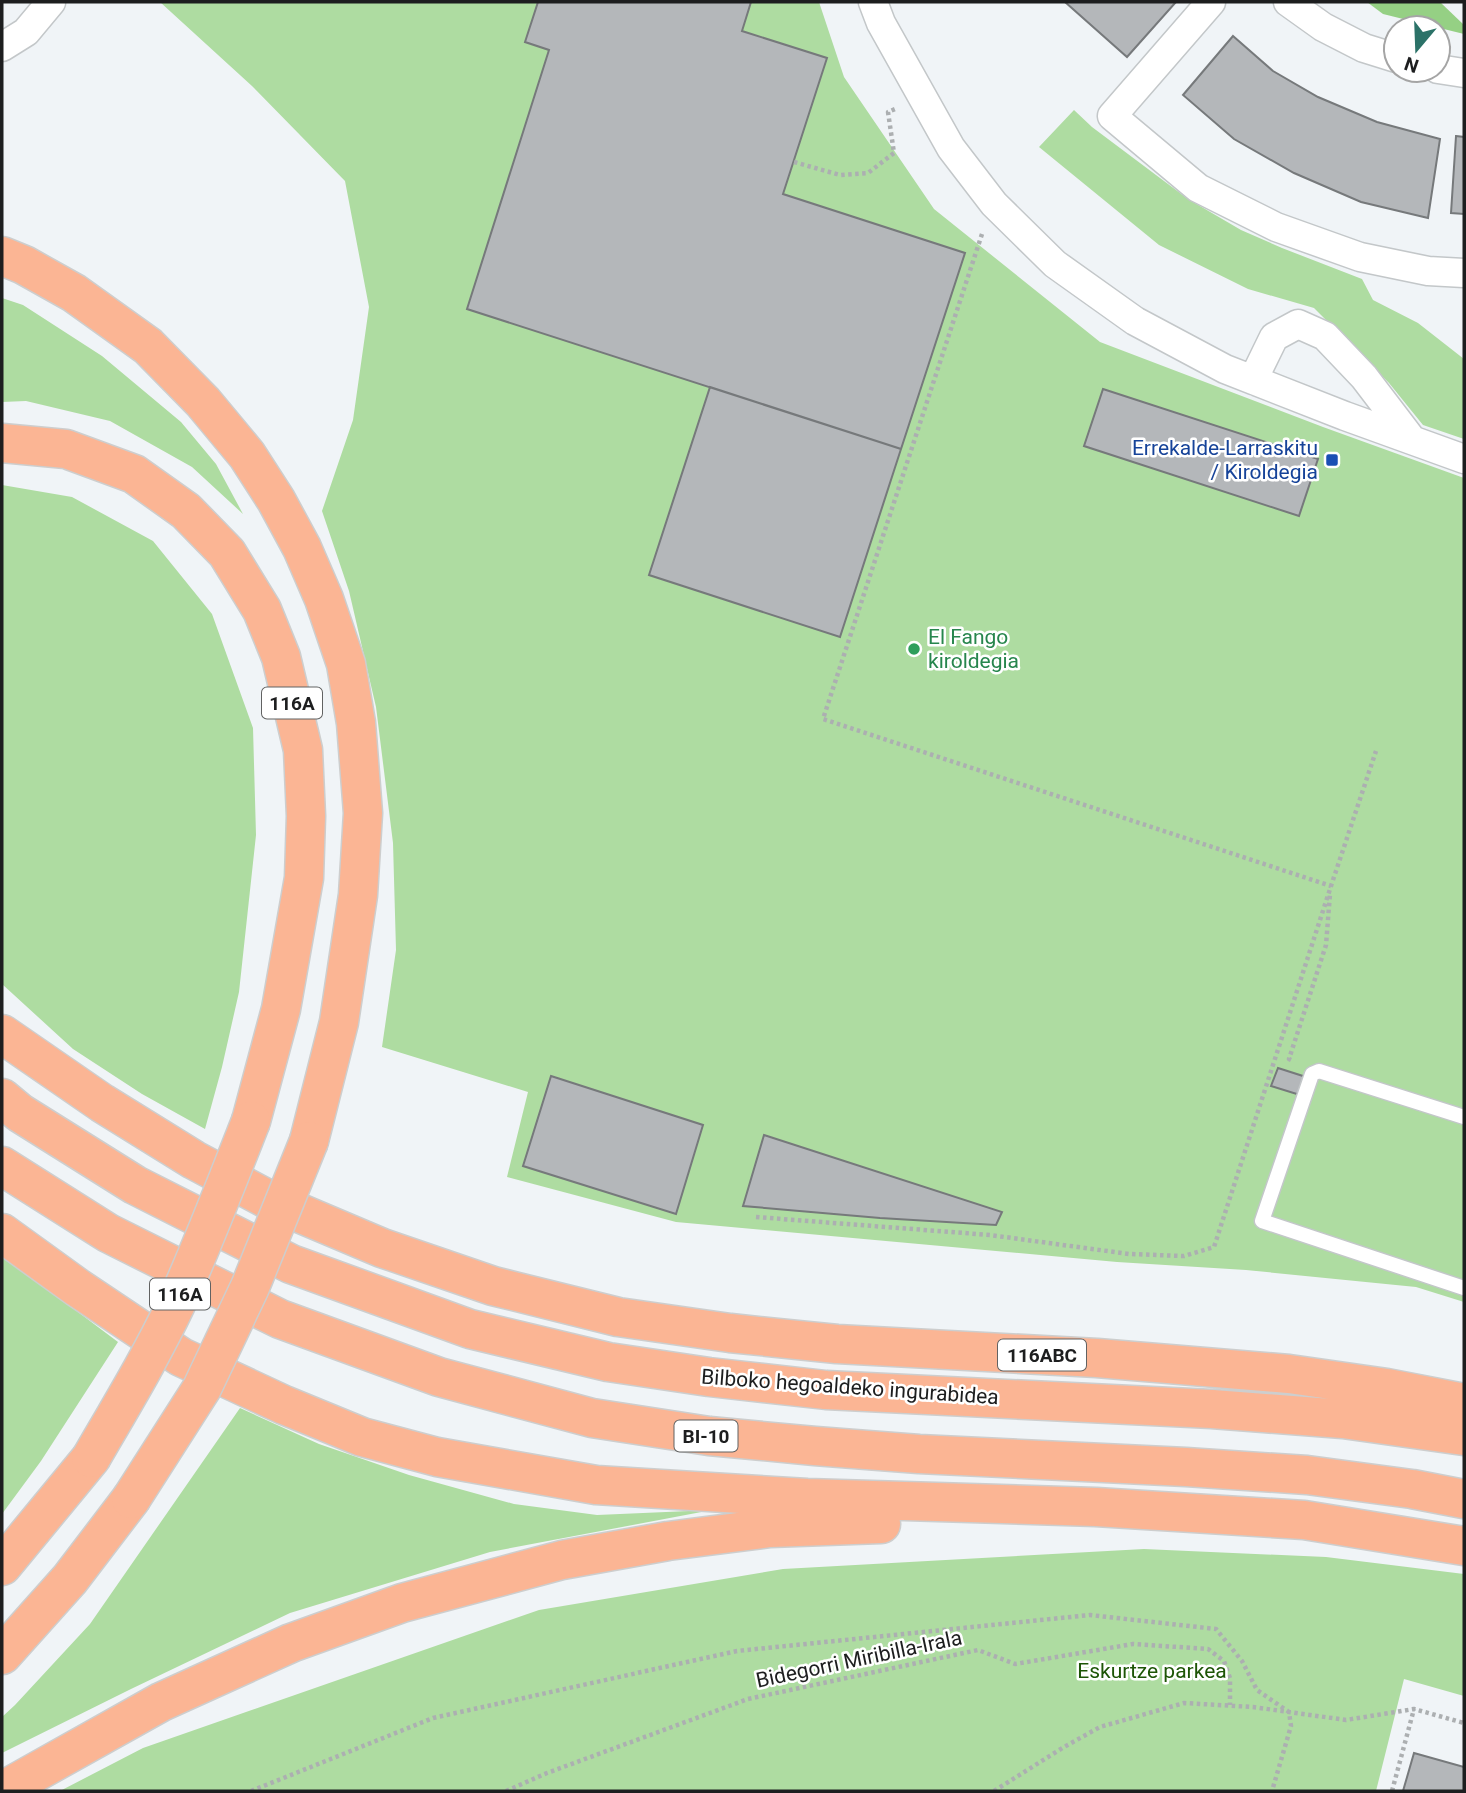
<svg xmlns="http://www.w3.org/2000/svg" width="1466" height="1793" viewBox="0 0 1466 1793" font-family="Roboto,sans-serif">
<rect width="100%" height="100%" fill="#f0f4f7"/>
<path fill="#aedca1" d="M160,2H819L844,77L934,209L1100,342L1323,427L1464,478V1302L1416,1287L1246,1270L1117,1262L676,1222L507,1177L528,1092L382,1047L396,950L393,843L376,707L349,591L322,511L353,420L369,307L345,181L252,86Z
M1074,110L1092,127L1188,199L1241,230L1282,248L1362,279L1373,300L1418,323L1464,359V439L1423,425L1389,383L1314,308L1248,289L1159,245L1039,147Z
M2,298L23,305L102,356L181,422L216,464L243,514L192,467L110,421L26,401L2,402Z
M2,485L72,497L153,541L212,614L253,728L256,835L239,992L222,1067L205,1129L142,1094L73,1049L2,984Z
M2,1255L118,1342L41,1461L2,1514Z
M240,1408L319,1444L409,1475L514,1504L597,1515L712,1510L490,1552L290,1613L131,1689L2,1753V1717L15,1705L90,1624Z
M1144,1549L1326,1557L1464,1574V1696L1404,1679L1376,1791H60L143,1748L539,1610L783,1569Z"/>
<path fill="#95d084" d="M1367,2H1440L1464,25V34L1383,14Z"/>
<path fill="#b4b7ba" stroke="#76797b" stroke-width="2" d="M538,2H751L742,31L827,58L783,194L965,253L901,449L467,309L549,50L525,42Z
M1065,2H1176L1127,57Z
M1233,36L1273,71L1318,97L1377,122L1440,139L1428,218L1361,202L1294,173L1234,139L1183,95Z
M1456,136L1464,137V214L1451,213Z
M710,387L901,449L840,637L649,575Z
M1103,389L1318,459L1299,516L1084,446Z
M1278,1068L1306,1077L1300,1095L1271,1086Z
M551,1076L703,1125L676,1214L523,1166Z
M764,1135L1002,1212L996,1225L880,1218L743,1206Z
M1414,1753L1464,1767V1791H1403Z"/>
<g fill="none" stroke-linecap="round" stroke-linejoin="round">
<defs>
<path id="service" d="M1464,1117L1319,1071L1312,1074L1262,1221L1464,1288"/>
<path id="minor" d="M873,2L881,23L951,148L994,204L1055,264L1135,321L1225,369L1345,416L1464,459
M1211,2L1112,116L1198,188L1276,227L1360,257L1428,271L1464,273
M1288,2L1323,27L1364,48L1396,58
M2,47L26,32L51,2
M1438,69L1464,73
M1253,380L1274,337L1298,324L1325,336L1364,377L1412,440"/>
<path id="motorway" d="M2,256L24,265L74,293L148,346L203,402L247,455L276,500L302,548L324,599L346,664L356,723L363,813L358,895L339,1022L309,1141
M2,443L66,449L134,474L186,511L227,553L262,610L281,657L303,750L306,816L304,878L281,1009L251,1121
M2,1034L102,1103L194,1160L271,1201L382,1248L493,1286L618,1317L730,1333L837,1344L1097,1358L1289,1374L1387,1388L1464,1403
M2,1098L20,1113L135,1185L291,1264L470,1329L608,1362L709,1377L826,1390L1212,1409L1343,1419L1464,1436
M2,1166L108,1233L280,1319L439,1377L592,1418L709,1436L815,1446L919,1454L1186,1467L1307,1475L1412,1489L1464,1499
M2,1233L78,1288L181,1357L284,1405L362,1437L437,1457L596,1485L807,1498L1096,1507L1304,1520L1464,1546
M2,1566L91,1458
M2,1655L70,1579L131,1499
M2,1791L161,1702L291,1643L402,1603L562,1560L668,1541L770,1528L881,1524"/>
</defs>
<use href="#service" stroke="#c3c7c9" stroke-width="17"/>
<use href="#minor" stroke="#c3c7c9" stroke-width="31"/>
<use href="#motorway" stroke="#cdcece" stroke-width="41"/>
<path stroke="#acafb1" stroke-width="4.5" stroke-dasharray="3.5 3.5" stroke-linecap="butt" d="M794,162L840,175L868,173L894,153L888,112L895,109
M982,234L823,719L1331,886
M1291,1060L1289,1059L1326,945L1330,894
M756,1217L990,1235L1129,1254L1184,1256L1214,1247L1331,886L1376,751
M251,1791L433,1718L737,1651L1090,1615L1216,1629L1242,1661L1257,1690L1289,1712L1291,1726L1272,1791
M506,1791L547,1773L748,1699L978,1650L1015,1664L1133,1644L1208,1649L1224,1661L1230,1678V1705
M994,1791L1064,1747L1100,1727L1184,1703L1253,1707L1346,1720L1414,1709L1464,1723
M1392,1791L1414,1709"/>
<use href="#service" stroke="#fff" stroke-width="14"/>
<use href="#minor" stroke="#fff" stroke-width="28"/>
<use href="#motorway" stroke="#fbb594" stroke-width="38"/>
<defs>
<path id="motorway-bridge" d="M91,1458C120,1408 151,1357 176,1304C203,1244 227,1182 251,1121
M131,1499L202,1388L250,1287L309,1141"/>
</defs>
<use href="#motorway-bridge" stroke="#cdcece" stroke-width="41" stroke-linecap="butt"/>
<use href="#motorway-bridge" stroke="#fbb594" stroke-width="38"/>
</g>
<rect fill="#1a4fb4" stroke="#fff" stroke-width="2.5" x="1325" y="453" width="14" height="14" rx="3.5"/>
<circle fill="#2e9e5b" stroke="#fff" stroke-width="2.5" cx="914" cy="649" r="7"/>
<g text-anchor="middle" dominant-baseline="central" stroke-width="5" stroke-linejoin="round" paint-order="stroke">
<g fill="#fff" stroke="#616262" stroke-width="2">
<rect x="262" y="687.5" width="60" height="31" rx="5"/>
<rect x="150" y="1278.5" width="60" height="31" rx="5"/>
<rect x="998" y="1339.5" width="88" height="31" rx="5"/>
<rect x="674.5" y="1420.5" width="63" height="31" rx="5"/>
</g>
<g font-size="19" font-weight="bold" fill="#1d1e1f">
<text x="292" y="703">116A</text>
<text x="180" y="1294">116A</text>
<text x="1042" y="1355">116ABC</text>
<text x="706" y="1436">BI-10</text>
</g>
<g font-size="21" fill="#164399" stroke="#fff" text-anchor="end">
<text x="1318" y="448">Errekalde-Larraskitu<tspan x="1318" dy="24">/ Kiroldegia</tspan></text>
</g>
<g font-size="21" fill="#27864d" stroke="#fff" text-anchor="start">
<text x="928" y="637">El Fango<tspan x="928" dy="24">kiroldegia</tspan></text>
</g>
<g font-size="21" fill="#1d1e1f" stroke="#fff">
<text transform="translate(850 1387) rotate(4)">Bilboko hegoaldeko ingurabidea</text>
<text transform="translate(859 1659) rotate(-12)">Bidegorri Miribilla-Irala</text>
</g>
<g font-size="21" fill="#1d5506" stroke="#fff">
<text x="1152" y="1671">Eskurtze parkea</text>
</g>
</g>
<rect width="1466" height="1793" fill="none" stroke="#1d1e1f" stroke-width="7"/>
<g transform="translate(1417 49) rotate(199)"><circle r="33" fill="#ffffff" stroke="#a5a5a5" stroke-width="2"/>
<path d="M0-5L12 26L0 18L-12 26Z" fill="#2b7268"/>
<text y="-10" font-size="19" font-weight="bold" text-anchor="middle" fill="#1d1e1f">N</text>
</g>
</svg>
